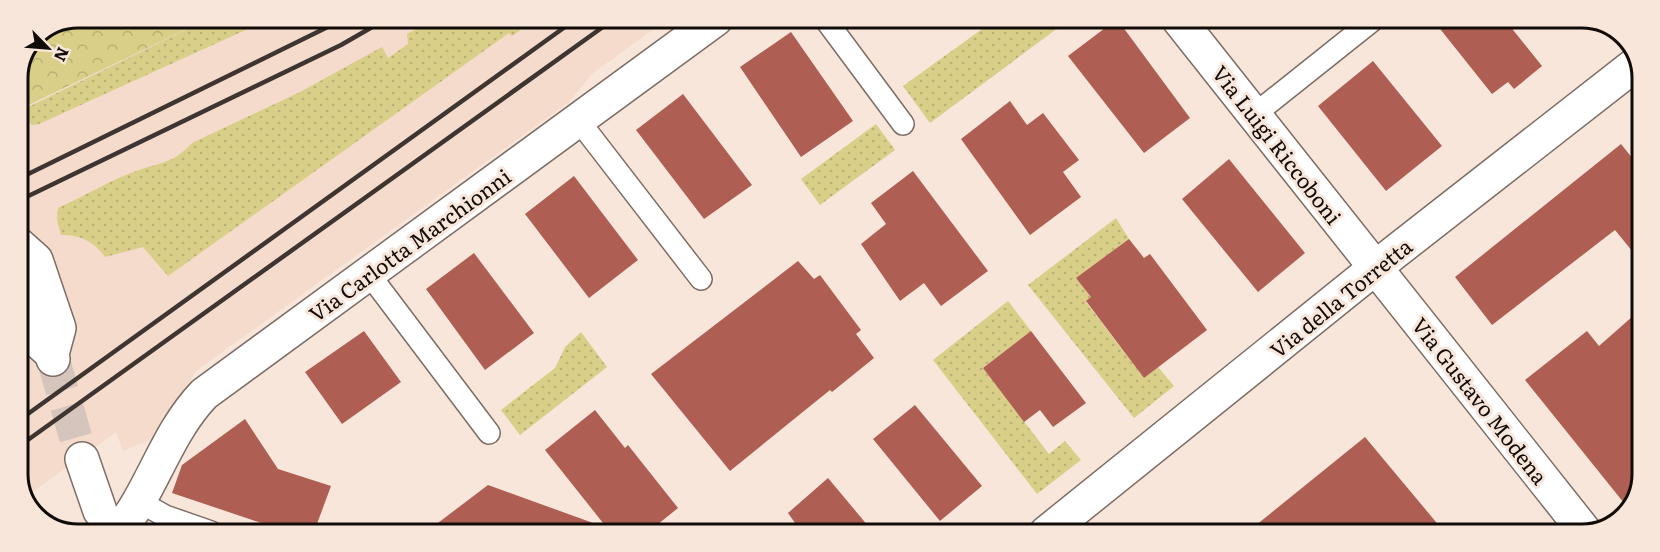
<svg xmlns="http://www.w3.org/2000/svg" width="1660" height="552" viewBox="0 0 1660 552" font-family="Literata,serif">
<defs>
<pattern id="grass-dots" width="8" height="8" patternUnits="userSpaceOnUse" patternTransform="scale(1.5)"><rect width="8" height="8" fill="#d9cf88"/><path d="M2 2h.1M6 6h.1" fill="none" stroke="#b9b174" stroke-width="1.8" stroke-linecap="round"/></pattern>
<pattern id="park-crowns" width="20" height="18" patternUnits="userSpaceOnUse" patternTransform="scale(1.5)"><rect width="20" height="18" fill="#d9cf88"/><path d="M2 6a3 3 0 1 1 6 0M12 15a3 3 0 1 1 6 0" fill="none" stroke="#b9b174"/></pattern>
</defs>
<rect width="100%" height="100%" fill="#f8e6db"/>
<path fill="#f4dbcb" d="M210,18L668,19L593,73L569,102L196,371L152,439L123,451L116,432L25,497L18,478V110Z"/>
<path fill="url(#grass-dots)" d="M210,18H272L39,124L32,125L18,112Z
M435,19H536L512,36L509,33L168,276L143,247L105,257C95,242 79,234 61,235L57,220L58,208C85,196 112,179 139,170C165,161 172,164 192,143L300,92L382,47L388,58L408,44L407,34Z
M996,19H1070L930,123L903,86Z
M876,124L895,150L820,205L801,179Z
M1116,218L1129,239L1077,278L1091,297L1086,302L1144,378L1158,367L1174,386L1134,418L1028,285Z
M1008,301L1031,331L983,368L1049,454L1065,441L1081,460L1037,494L933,360Z
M581,332L607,367L520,435L501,410L555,368L565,347Z"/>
<path fill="url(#park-crowns)" d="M78,18H210L18,110V78L36,35Z"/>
<path fill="#af5e53" d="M1117,19L1190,118L1144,153L1068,56Z
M1433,20H1505L1542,66L1514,89L1508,82L1492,94Z
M791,32L853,121L801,157L740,67Z
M1373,61L1442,146L1386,191L1318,106Z
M683,94L752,185L704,219L636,130Z
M1010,101L1027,125L1043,113L1079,160L1063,172L1081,197L1030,235L961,139Z
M1621,144L1641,169V262L1615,230L1492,325L1455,277Z
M1229,159L1305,253L1258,292L1182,199Z
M913,171L988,271L941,306L924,283L900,301L861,244L886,224L871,203Z
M574,176L638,260L589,298L525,214Z
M1129,239L1144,258L1150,254L1207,330L1144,378L1086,301L1091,297L1076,278Z
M474,253L534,333L485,370L426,289Z
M798,261L814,279L820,275L861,330L856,334L874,358L832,392L830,390L730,471L651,374Z
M1641,309L1640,490L1628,508L1525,380L1587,331L1599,346Z
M364,331L401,382L342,424L305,372Z
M1031,331L1086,403L1053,427L1040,410L1024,422L983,368Z
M915,405L982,486L940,521L873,439Z
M595,410L625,448L628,445L678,508L647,533H610L608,529L607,533L426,532L488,485L607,528L545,450Z
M245,419L278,469L331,486L314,532H288L172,493L182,465Z
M1365,437L1446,534H1245Z
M828,478L874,533H802L788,513Z"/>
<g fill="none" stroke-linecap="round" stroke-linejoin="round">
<path stroke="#d6c5bc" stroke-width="33" stroke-dasharray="33 16" stroke-linecap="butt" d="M53,359L82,459"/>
<defs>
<path id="service" d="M825,19L903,124
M1255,114L1373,20
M579,121L701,279
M369,274L489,433
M140,502L165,516L211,532"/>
<path id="minor" d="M1179,20L1586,533
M118,532C153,489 165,435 204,394L716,19
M1046,533L1395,252L1637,63"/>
<path id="secondary" d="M18,244L36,260L59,328L52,354
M18,294L32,336L52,354L53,359
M82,459L100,511"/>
</defs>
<use href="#service" stroke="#7d6d64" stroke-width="24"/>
<use href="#minor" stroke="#7d6d64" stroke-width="36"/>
<use href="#secondary" stroke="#7d6d64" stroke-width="36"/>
<use href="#service" stroke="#fff" stroke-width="21"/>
<use href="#minor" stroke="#fff" stroke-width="33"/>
<use href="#secondary" stroke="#fff" stroke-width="33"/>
<path stroke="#3e3531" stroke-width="4.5" d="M18,179L346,18
M18,201L341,45L388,18
M18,421L576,19
M18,447L614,19"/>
</g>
<g text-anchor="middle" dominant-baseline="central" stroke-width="6" stroke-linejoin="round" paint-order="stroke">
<g font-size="21" fill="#120c09" stroke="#f8e6db">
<text transform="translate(1278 144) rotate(52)">Via Luigi Riccoboni</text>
<text transform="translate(409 244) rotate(-36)">Via Carlotta Marchionni</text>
<text transform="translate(1340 297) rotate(-39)">Via della Torretta</text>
<text transform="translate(1481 400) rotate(52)">Via Gustavo Modena</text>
</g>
</g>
<path d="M0 0H1660V552H0ZM78 28H1582A50 50 0 0 1 1632 78V474A50 50 0 0 1 1582 524H78A50 50 0 0 1 28 474V78A50 50 0 0 1 78 28Z" fill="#f8e6db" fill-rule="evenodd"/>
<path fill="none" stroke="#120c09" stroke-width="3" d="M78 28H1582A50 50 0 0 1 1632 78V474A50 50 0 0 1 1582 524H78A50 50 0 0 1 28 474V78A50 50 0 0 1 78 28Z"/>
<g transform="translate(48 48) rotate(115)" stroke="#f8e6db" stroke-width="4.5" paint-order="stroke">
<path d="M0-4.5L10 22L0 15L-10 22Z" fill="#120c09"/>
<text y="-9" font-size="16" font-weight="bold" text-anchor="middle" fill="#120c09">N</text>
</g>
</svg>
